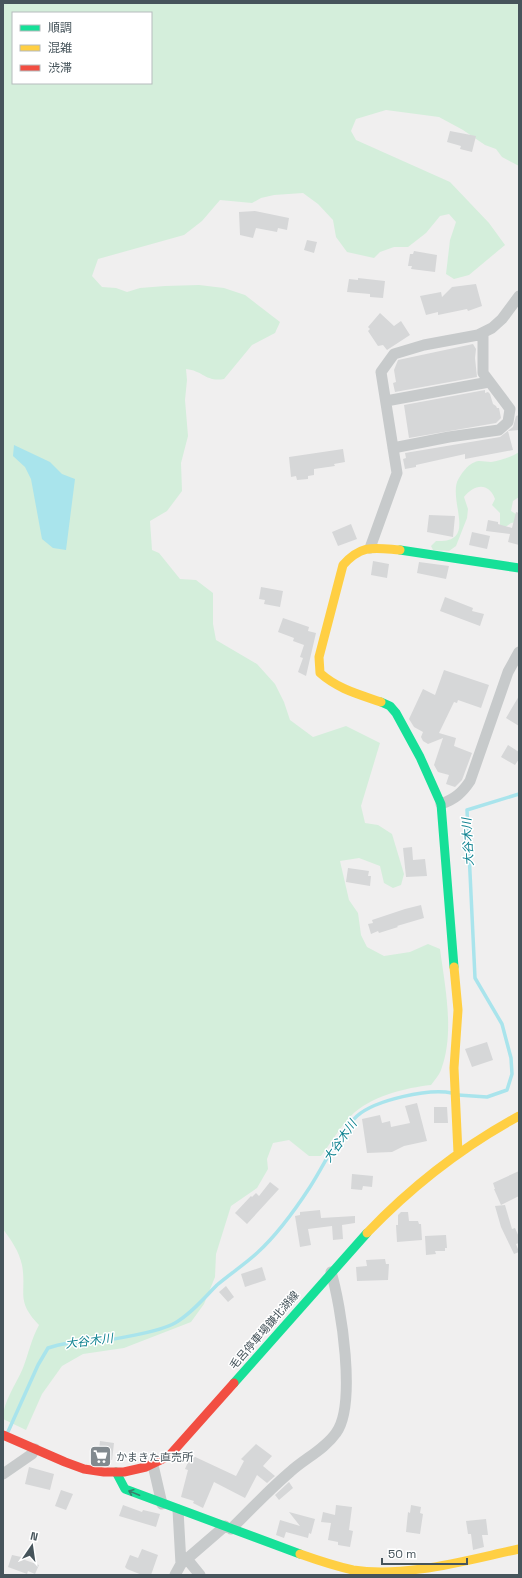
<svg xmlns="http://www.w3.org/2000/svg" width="522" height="1578" viewBox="0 0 522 1578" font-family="'Space Grotesk','Noto Sans JP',sans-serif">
<rect width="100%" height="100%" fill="#f0efef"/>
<path fill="#d4eedb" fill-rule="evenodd" d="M3,3H519V166L502,157L496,149L485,145L463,130L439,117L386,110L356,119L351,131L356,140L450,182L489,223L505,245L469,275L454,279L446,274L450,240L456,222L449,214L440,216L426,233L408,247H394L380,252L374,258L347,252L336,237L333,220L318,204L303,193L274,195L261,198L252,203L220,200L202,221L184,235L98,259L92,276L102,287L116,288L127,292L140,288L165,286L199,285L224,288L245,295L280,322L275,333L252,345L224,379C205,382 204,371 186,369L187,380L185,400L188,436L181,463L182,491L167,511L150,521L152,550L159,553L180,579L196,580L213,593V624L216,640L257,664L275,684L284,702L290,720L313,737L346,726L380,743L361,806L365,823L378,825L392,834L404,874L401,885L393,888L384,883L380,866L359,858L340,861L349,900L358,913L361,935L367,947L384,956L410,952L428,944L440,949C445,987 455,1033 441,1070C439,1075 434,1081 431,1085C405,1088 376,1095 355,1112C345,1120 330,1144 321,1156H309L289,1140L273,1143L267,1159L268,1169L257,1188L231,1206L216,1254L215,1277L204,1304L191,1322L124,1348L83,1354L62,1366L42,1394L26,1430L3,1419C3,1401 16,1385 23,1368C29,1352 31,1340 39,1325C15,1300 27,1293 22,1265C19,1251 11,1240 3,1229ZM13,13H151V83H13Z
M519,452V497L513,501L511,511L519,516L517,522L511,523L504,528L500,526V513L492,505L495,499C489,482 474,484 464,497L468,509L467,518L456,546L449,551L433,550L431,546L436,541C477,543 450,505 457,482C460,475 468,464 475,462C479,460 486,462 491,462C499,461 512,457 519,452Z"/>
<path fill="#a9e4ec" d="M14,445L50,462L62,474L75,479L66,550L53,548L42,539L31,479L25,467L13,456Z"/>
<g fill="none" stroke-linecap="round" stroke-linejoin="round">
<path stroke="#a9e4ec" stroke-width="3.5" d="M458,1095L487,1097L507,1090L512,1074L511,1058L502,1024L475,978L467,810L519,794
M7,1434L38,1365L48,1348C66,1342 73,1343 92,1342C111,1340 159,1332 175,1323C191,1314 204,1298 217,1285C230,1274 245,1264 257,1253C278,1234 295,1210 310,1187C325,1164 337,1135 357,1116C375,1100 429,1088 452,1093"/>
</g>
<path fill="#d6d7d8" d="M450,131L476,136L472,152L460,149L461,146L447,142Z
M255,211L289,218L287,230L278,228L277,232L256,228L253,238L240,235L239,212Z
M307,240L317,242L314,253L304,250Z
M414,251L437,255L435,272L411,269L412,266H408L410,254H413Z
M358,278L385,281L383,298L370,297V294L347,292L349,279L358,280Z
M476,284L482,306L468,311L467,309L438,315V312L426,315L420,296L441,292L442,297L452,287Z
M380,313L394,326L401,321L410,335L387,350L383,345L378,346L368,331L370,329L368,327Z
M473,344L476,349L475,358L477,377L395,392L393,383L396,382L394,370L398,360Z
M485,390V393L488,392L490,394L493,404L496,406L497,408H499L501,418L496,423L409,438L404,405Z
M519,415V430L508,431L513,450L465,459V454L416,465V467L405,469L403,459L406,458L405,453L500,437L513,427L516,416Z
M343,449L345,462L334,464L335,466L314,469V475L308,476V479L297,480L296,476L291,477L289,457Z
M516,512L519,513V545L508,542L510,534L486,531L488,520L498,522V524L512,528Z
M429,515L455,516L453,537L427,532Z
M351,524L357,539L338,546L332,532Z
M472,532L490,536L487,549L469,545Z
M373,561L389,564L387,578L371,575Z
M419,562L449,566L446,579L417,573Z
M261,587L283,591L280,607L264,604L265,600L259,599Z
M445,597L473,608L472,611L484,614L480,626L440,611Z
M283,618L309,627L308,631L316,633L306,676L298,672L303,658L300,657L304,645L293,641L294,638L278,632Z
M444,670L489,685L481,708L458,700L457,703L454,702L439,733L456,738L454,746L472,753L462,780L455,787L446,784L449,775L438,772L434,765L443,738L428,744L423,741L421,737L423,732L414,727L409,719L423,689L435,695Z
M519,696V726L506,718Z
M508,745L519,752V759L515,765L501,757Z
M412,847L413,860L425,859L427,876L406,877L403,848Z
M348,868L369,871L368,876H371L370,886L346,882Z
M421,905L424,918L397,926L398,927L379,933L378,931L371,934L368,924L373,923L372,920L405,909Z
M487,1042L493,1060L472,1067L465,1049Z
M417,1103L427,1141L404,1146L392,1152L367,1153L362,1119L380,1115L382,1123L390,1121L391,1127L410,1123L405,1106Z
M434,1107H447L448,1123H434Z
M519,1171V1196L501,1205L494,1189H495L493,1183Z
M352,1174L373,1176L372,1187L363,1186L362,1190L351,1189Z
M270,1182L279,1189L247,1224L235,1213L251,1196L252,1197L256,1193L259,1196Z
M505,1205L512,1229L515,1228L519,1237V1243L516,1244L519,1252L514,1254L501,1227L495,1206Z
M320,1210L321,1218L355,1216V1223L342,1225L343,1239L333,1240L332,1226L308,1229L311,1245L300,1247L295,1216L300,1215V1212Z
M401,1212H408L409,1221H418L419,1224H421L422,1240L397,1242L396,1225H398V1215Z
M446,1235L447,1248H445V1251H435L436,1254L426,1255L425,1236Z
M385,1259L386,1264H389L388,1280L357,1281L356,1267L367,1266L366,1260Z
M262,1267L266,1280L245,1287L241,1274Z
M226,1286L234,1297L228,1302L219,1292Z
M100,1441L114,1443L112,1460L95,1458V1450H99Z
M256,1444L272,1456L263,1466L275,1476L267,1483L257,1475L245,1498L214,1482L203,1508L193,1503L194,1501L181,1497L188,1470L185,1469L191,1455L236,1476L244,1461L241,1459Z
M29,1467L54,1474L50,1490L25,1484Z
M289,1482L293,1488L279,1500L275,1495Z
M61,1490L73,1494L66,1510L55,1506Z
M123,1505L142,1512L143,1510L160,1514L156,1527L119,1516Z
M336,1505L352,1507L349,1530L353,1531L350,1547L338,1545V1542L328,1540L331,1523L321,1522L323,1512L335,1515Z
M411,1505L421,1507L420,1513L423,1514L420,1534L406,1532L408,1512L410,1513Z
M289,1512L315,1519L311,1534L309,1533L308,1538L286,1532L284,1538L276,1535L280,1520L300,1526Z
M486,1519L488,1535H482L484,1547L473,1550L471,1534H468L466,1521Z
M142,1549L158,1555L151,1575H142L127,1569L125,1567L130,1555L138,1558Z
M12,1555L26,1558L25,1560L39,1565L35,1574L28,1571L27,1574L8,1567Z"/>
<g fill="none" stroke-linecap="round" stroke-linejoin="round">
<path stroke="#c7cacb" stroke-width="11" d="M386,401L489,382
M393,448L449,437L499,430L508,422L510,409L483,373V333
M370,548L397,473L381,372L394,354L424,345L478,335L492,328L502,319L519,296
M441,804C455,799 462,793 470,781L508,672L519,652
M153,1465L162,1504
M3,1474L32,1454L35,1449
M178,1510L181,1564
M231,1529C250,1510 269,1490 290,1472C304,1459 325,1449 336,1433C357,1405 341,1305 331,1272
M187,1559L200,1575
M175,1575L181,1564L225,1526"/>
<path stroke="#16e098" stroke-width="9" d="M400,550L519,568
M381,702L390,706L396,713L420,757L441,804L454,967
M234,1383L367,1233
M116,1472L125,1489L300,1554"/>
<path stroke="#ffcf43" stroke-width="9" d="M381,702C358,694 338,689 320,673L319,657L343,565C362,544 374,548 400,550
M454,967L458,1010L454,1068L458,1153
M367,1233C412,1186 462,1147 519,1116
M300,1554C317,1560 335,1566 353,1570C406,1578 467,1560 519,1549"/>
<path stroke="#f24e42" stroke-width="9" d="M3,1435L65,1462L84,1469L104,1472H124L146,1467L169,1456L234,1383"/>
</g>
<defs><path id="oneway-shaft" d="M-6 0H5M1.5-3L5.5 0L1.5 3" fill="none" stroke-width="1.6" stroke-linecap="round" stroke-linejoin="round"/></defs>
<use stroke="#387e6d" href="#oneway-shaft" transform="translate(134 1493) rotate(-158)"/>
<defs>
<symbol id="supermarket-square" viewBox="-11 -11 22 22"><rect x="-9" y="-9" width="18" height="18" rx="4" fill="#828a8f" stroke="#fff"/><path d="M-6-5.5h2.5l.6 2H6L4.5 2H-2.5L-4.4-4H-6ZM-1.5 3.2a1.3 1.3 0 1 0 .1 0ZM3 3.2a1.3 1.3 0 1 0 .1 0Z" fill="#fff"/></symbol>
</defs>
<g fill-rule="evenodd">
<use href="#supermarket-square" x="88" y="1444" width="25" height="25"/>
</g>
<g text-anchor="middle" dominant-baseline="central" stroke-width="3" stroke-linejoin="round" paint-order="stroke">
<g font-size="11" fill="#46545b" stroke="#fff">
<text transform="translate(264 1330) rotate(-49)">毛呂停車場鎌北湖線</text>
</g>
<g font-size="11" fill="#46545b" stroke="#fff" text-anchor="start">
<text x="116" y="1457">かまきた直売所</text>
</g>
<g font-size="12" font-style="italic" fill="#0e8290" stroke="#fff">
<text transform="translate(468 842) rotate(-93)">大谷木川</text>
<text transform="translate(340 1141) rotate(-55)">大谷木川</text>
<text transform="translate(89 1341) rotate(-7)">大谷木川</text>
</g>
</g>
<rect width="522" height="1578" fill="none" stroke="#46545b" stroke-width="8"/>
<rect x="12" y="12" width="140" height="72" fill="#ffffff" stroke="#b5bbbd"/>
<rect x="20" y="25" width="20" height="6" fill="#16e098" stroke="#b5bbbd"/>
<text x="48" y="32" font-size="12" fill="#46545b">順調</text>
<rect x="20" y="45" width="20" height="6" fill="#ffcf43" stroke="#b5bbbd"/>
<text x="48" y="52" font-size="12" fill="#46545b">混雑</text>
<rect x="20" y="65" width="20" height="6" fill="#f24e42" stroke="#b5bbbd"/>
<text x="48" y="72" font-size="12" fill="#46545b">渋滞</text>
<g transform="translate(32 1546) rotate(13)" stroke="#ffffff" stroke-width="3" paint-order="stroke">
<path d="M0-3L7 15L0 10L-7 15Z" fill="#46545b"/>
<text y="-6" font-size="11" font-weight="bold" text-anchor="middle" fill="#46545b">N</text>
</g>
<path d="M382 1558v6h85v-6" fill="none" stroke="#46545b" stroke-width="2"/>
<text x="388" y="1558" font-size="12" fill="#46545b" stroke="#ffffff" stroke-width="3" paint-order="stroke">50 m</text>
</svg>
